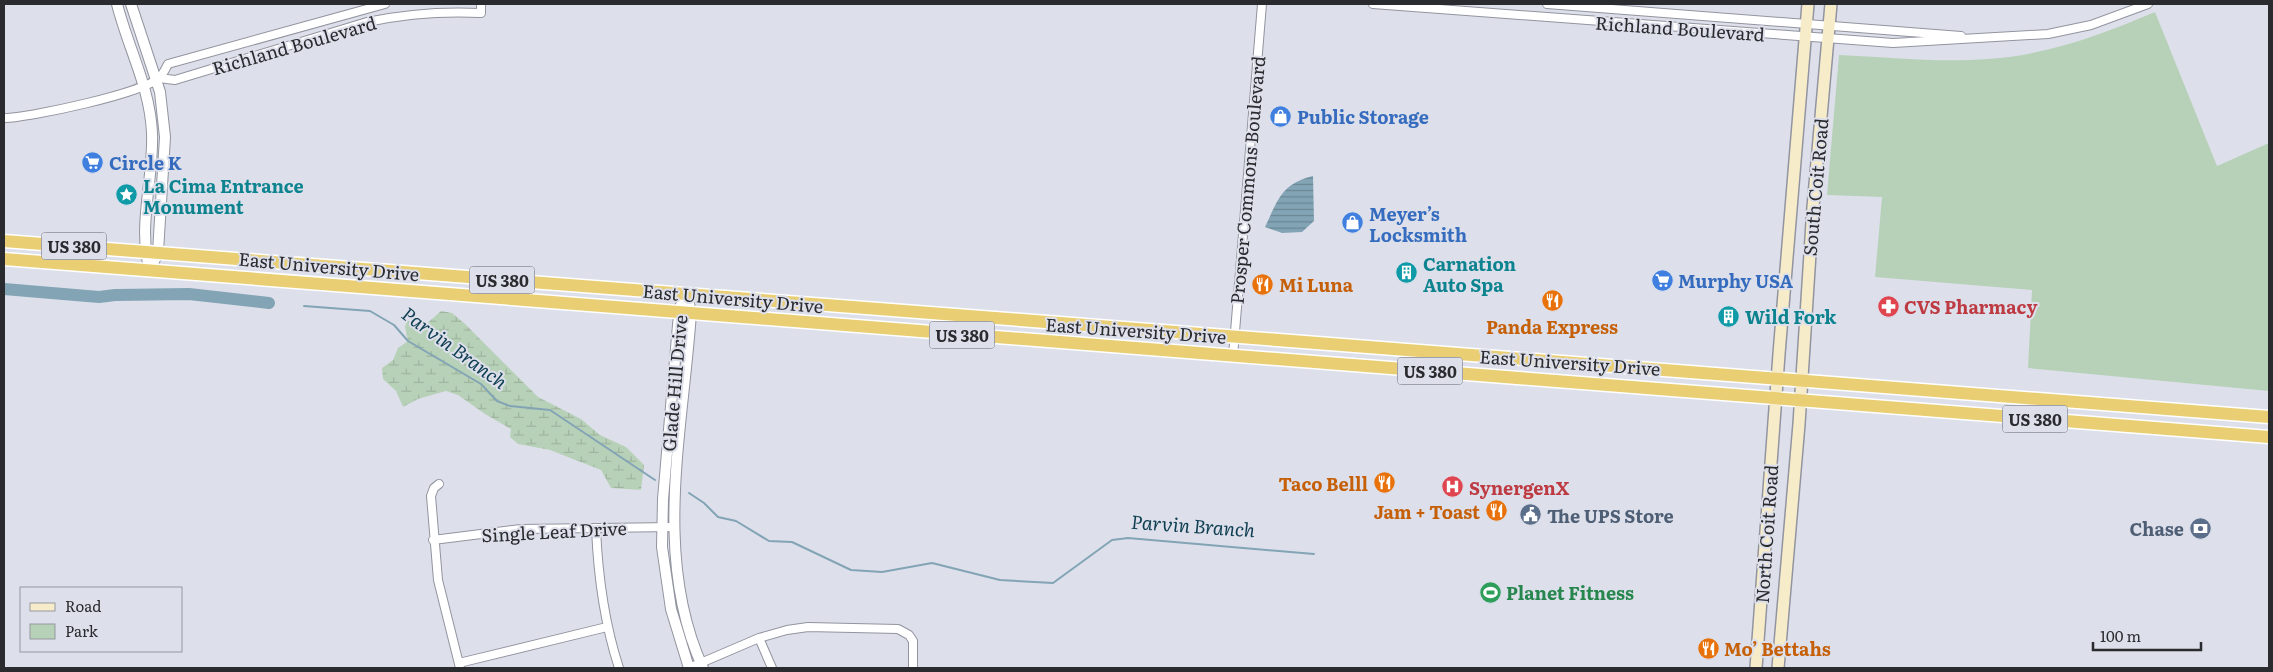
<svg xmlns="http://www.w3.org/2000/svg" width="2273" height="672" viewBox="0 0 2273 672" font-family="Literata,serif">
<defs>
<pattern id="wetland-marsh" width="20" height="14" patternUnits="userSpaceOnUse" patternTransform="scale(1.25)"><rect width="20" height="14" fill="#b7d1b8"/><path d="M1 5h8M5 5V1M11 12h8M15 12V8" fill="none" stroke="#9eb49e"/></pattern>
<pattern id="water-rules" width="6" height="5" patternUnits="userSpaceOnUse" patternTransform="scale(1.25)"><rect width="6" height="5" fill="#82a4b5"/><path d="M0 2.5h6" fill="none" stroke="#6b8694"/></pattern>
</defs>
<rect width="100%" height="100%" fill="#dde0eb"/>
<path fill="#b7d1b8" d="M2155,12L2217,166L2269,143V391L2028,368L2032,290L1875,277L1882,197L1827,195L1839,55C1888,57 1939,63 1988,59C2047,55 2101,35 2155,12Z"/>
<path fill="url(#wetland-marsh)" d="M441,311L452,313L464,323L538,397L581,419L600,435L626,447L644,465L641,490L611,488L601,470L550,450L518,444L510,437L511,429L485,414L458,395L446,391L418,399L403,407L396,391L383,379L382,368L393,360L398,348L408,341L405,327L407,321L416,322L423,327Z"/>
<path fill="url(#water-rules)" d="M1313,176L1314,221L1302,232L1282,233L1265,227C1278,200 1281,184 1313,176Z"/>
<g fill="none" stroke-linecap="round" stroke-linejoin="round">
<path stroke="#82a4b5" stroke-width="2" d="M304,306L370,311L394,325L408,341L481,384L497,401L510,406L550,410L655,480
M689,493L704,503L718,517L736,521L769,541L792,542L851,570L882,572L932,563L1000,580L1053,583L1112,540L1128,538L1314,554"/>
<path stroke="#82a4b5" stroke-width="12" d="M4,289L99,297L115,295L189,294L269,303"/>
<defs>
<path id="minor" d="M1373,4L1893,43L2048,34L2091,25L2148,4
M1547,4L1961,36
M159,78L175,80L367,22C405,14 441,11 481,13V4
M4,118C28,118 145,93 160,77C163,74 166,68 168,64L385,4
M1233,356L1262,4
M439,484L434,488L431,496L438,580L460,668
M596,528C598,576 604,622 619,668
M433,540L521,529L674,527
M759,638L772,668
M459,663L607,627
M689,668L759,638L787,630L808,627L898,629L909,635L913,641V668"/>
<path id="tertiary" d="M117,4C128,48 150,87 152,133C154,179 137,227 150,271
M131,4L160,92L165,137L158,252L150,271
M687,294L680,307L678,325L663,499L662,547L671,609L689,668
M687,294L691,313C683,430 652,557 703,668"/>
<path id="secondary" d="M1756,668L1779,354L1808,4
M1778,668L1799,424L1813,207L1831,4"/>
<path id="trunk" d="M4,241L2269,417
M4,259L2269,437"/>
</defs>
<use href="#minor" stroke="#92949f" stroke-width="10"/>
<use href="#tertiary" stroke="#92949f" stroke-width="12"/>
<use href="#secondary" stroke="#92949f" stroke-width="14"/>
<use href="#trunk" stroke="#fff" stroke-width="15"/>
<use href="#minor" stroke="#fff" stroke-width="8"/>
<use href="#tertiary" stroke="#fff" stroke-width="10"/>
<use href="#secondary" stroke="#f7ecca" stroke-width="11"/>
<use href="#trunk" stroke="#eace73" stroke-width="12"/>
</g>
<defs>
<symbol id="shop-disc" viewBox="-11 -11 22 22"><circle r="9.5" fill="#3f7fe0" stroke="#dde0eb"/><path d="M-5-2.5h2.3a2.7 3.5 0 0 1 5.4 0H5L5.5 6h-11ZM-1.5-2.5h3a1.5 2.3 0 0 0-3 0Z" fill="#fff"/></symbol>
<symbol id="supermarket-disc" viewBox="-11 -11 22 22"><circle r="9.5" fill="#3f7fe0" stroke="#dde0eb"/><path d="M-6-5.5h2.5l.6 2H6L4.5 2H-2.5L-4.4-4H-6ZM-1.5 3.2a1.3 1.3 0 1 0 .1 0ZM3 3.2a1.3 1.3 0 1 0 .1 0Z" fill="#fff"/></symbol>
<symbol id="sight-disc" viewBox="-11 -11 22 22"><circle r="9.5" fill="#0f9aa8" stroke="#dde0eb"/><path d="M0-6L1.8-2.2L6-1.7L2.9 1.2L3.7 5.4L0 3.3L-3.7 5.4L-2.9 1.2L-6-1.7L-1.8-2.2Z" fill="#fff"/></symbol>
<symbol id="building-disc" viewBox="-11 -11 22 22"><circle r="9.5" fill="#0f9aa8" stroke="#dde0eb"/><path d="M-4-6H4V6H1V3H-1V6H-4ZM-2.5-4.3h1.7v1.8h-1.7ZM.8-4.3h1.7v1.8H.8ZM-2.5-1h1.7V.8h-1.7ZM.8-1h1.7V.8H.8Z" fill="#fff"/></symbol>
<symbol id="restaurant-disc" viewBox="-11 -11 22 22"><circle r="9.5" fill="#e8710a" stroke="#dde0eb"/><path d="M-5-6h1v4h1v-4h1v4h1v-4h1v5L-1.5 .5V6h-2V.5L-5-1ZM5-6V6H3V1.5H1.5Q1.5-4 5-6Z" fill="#fff"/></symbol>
<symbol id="pharmacy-disc" viewBox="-11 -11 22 22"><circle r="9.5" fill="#e0444e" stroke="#dde0eb"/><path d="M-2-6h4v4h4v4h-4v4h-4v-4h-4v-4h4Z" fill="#fff"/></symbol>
<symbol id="hospital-disc" viewBox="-11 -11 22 22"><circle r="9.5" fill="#e0444e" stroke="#dde0eb"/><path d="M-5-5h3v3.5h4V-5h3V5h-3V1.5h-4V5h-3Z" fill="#fff"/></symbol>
<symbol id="civic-disc" viewBox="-11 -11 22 22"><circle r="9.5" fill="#5c6f8a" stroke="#dde0eb"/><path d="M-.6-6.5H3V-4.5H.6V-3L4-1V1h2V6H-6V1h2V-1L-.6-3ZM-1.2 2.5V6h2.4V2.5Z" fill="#fff"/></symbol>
<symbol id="bank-disc" viewBox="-11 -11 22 22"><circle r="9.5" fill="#5c6f8a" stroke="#dde0eb"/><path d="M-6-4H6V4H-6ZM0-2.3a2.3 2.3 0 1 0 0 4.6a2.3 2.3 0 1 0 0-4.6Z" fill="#fff"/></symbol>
<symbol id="stadium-disc" viewBox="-11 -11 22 22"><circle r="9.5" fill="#2e9e5b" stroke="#dde0eb"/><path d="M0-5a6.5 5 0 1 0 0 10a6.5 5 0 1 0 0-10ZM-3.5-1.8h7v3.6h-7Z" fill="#fff"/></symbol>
</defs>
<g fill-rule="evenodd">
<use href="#shop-disc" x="1268" y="104" width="25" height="25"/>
<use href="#supermarket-disc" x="80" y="150" width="25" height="25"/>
<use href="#sight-disc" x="114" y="182" width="25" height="25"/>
<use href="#shop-disc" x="1340" y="210" width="25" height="25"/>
<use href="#building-disc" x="1394" y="260" width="25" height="25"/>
<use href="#supermarket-disc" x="1650" y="268" width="25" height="25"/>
<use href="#restaurant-disc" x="1250" y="272" width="25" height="25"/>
<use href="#restaurant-disc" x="1540" y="288" width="25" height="25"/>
<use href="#pharmacy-disc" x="1876" y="294" width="25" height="25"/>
<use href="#building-disc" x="1716" y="304" width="25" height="25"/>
<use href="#restaurant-disc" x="1372" y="470" width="25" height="25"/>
<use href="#hospital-disc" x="1440" y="474" width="25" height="25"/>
<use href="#restaurant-disc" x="1484" y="498" width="25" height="25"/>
<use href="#civic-disc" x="1518" y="502" width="25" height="25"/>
<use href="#bank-disc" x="2188" y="516" width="25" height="25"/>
<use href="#stadium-disc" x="1478" y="580" width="25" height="25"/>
<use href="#restaurant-disc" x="1696" y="636" width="25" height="25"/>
</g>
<g text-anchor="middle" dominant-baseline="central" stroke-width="4" stroke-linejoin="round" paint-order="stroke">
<g fill="#dde0eb" stroke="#606167" stroke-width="1">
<rect x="41.5" y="232.5" width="65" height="27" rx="4"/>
<rect x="469.5" y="266.5" width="65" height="27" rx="4"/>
<rect x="929.5" y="321.5" width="65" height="27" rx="4"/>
<rect x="1397.5" y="357.5" width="65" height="27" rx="4"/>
<rect x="2002.5" y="405.5" width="65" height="27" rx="4"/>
</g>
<g font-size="16" font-weight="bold" fill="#2a2b2f">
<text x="74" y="246">US 380</text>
<text x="502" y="280">US 380</text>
<text x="962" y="335">US 380</text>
<text x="1430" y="371">US 380</text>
<text x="2035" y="419">US 380</text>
</g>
<g font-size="18" fill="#2a2b2f" stroke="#dde0eb">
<text transform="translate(1680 28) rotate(4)">Richland Boulevard</text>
<text transform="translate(294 45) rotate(-16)">Richland Boulevard</text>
<text transform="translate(1247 180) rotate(-85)">Prosper Commons Boulevard</text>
<text transform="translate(1815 187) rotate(-85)">South Coit Road</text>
<text transform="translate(329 266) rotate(5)">East University Drive</text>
<text transform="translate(733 298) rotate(5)">East University Drive</text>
<text transform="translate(1136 330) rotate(4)">East University Drive</text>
<text transform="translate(1570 362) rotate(4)">East University Drive</text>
<text transform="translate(674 383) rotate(-85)">Glade Hill Drive</text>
<text transform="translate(554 531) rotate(-3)">Single Leaf Drive</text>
<text transform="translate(1766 534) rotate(-86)">North Coit Road</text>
</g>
<g font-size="18" font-weight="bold" fill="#366cbe" stroke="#dde0eb" text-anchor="start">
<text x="1297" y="116">Public Storage</text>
<text x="109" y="162">Circle K</text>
<text x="1369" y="213">Meyer’s<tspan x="1369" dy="21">Locksmith</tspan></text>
<text x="1678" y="280">Murphy USA</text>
</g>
<g font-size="18" font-weight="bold" fill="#0d838f" stroke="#dde0eb" text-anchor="start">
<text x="143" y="185">La Cima Entrance<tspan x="143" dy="21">Monument</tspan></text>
<text x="1423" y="263">Carnation<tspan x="1423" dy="21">Auto Spa</tspan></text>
<text x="1745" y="316">Wild Fork</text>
</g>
<g font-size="18" font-weight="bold" fill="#c56008" stroke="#dde0eb" text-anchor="start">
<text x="1279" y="284">Mi Luna</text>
<text x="1552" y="326" text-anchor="middle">Panda Express</text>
<text x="1368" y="483" text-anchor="end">Taco Belll</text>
<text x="1480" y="511" text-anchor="end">Jam + Toast</text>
<text x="1724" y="648">Mo’ Bettahs</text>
</g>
<g font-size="18" font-weight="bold" fill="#be3a42" stroke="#dde0eb" text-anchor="start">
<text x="1904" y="306">CVS Pharmacy</text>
<text x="1469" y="487">SynergenX</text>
</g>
<g font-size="18" font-weight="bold" fill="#4e5e75" stroke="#dde0eb" text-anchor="start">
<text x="1547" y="515">The UPS Store</text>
<text x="2184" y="528" text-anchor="end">Chase</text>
</g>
<g font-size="18" font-weight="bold" fill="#27864d" stroke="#dde0eb" text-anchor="start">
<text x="1506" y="592">Planet Fitness</text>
</g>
<g font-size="19" font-style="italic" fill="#0f3e52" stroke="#dde0eb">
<text transform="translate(455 347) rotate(36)">Parvin Branch</text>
<text transform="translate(1193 525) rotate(4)">Parvin Branch</text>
</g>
</g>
<rect width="2273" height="672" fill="none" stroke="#2a2b2f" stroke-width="10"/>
<rect x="20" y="587" width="162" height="65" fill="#dde0eb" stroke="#9598a0"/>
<rect x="30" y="603" width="25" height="8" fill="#f7ecca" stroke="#9598a0"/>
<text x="65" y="612" font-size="15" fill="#2a2b2f">Road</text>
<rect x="30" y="624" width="25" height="15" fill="#b7d1b8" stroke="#9598a0"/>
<text x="65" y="637" font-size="15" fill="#2a2b2f">Park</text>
<path d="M2093 642v8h108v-8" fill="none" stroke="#2a2b2f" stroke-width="2.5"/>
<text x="2100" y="642" font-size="15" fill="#2a2b2f" stroke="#dde0eb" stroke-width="4" paint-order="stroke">100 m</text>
</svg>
